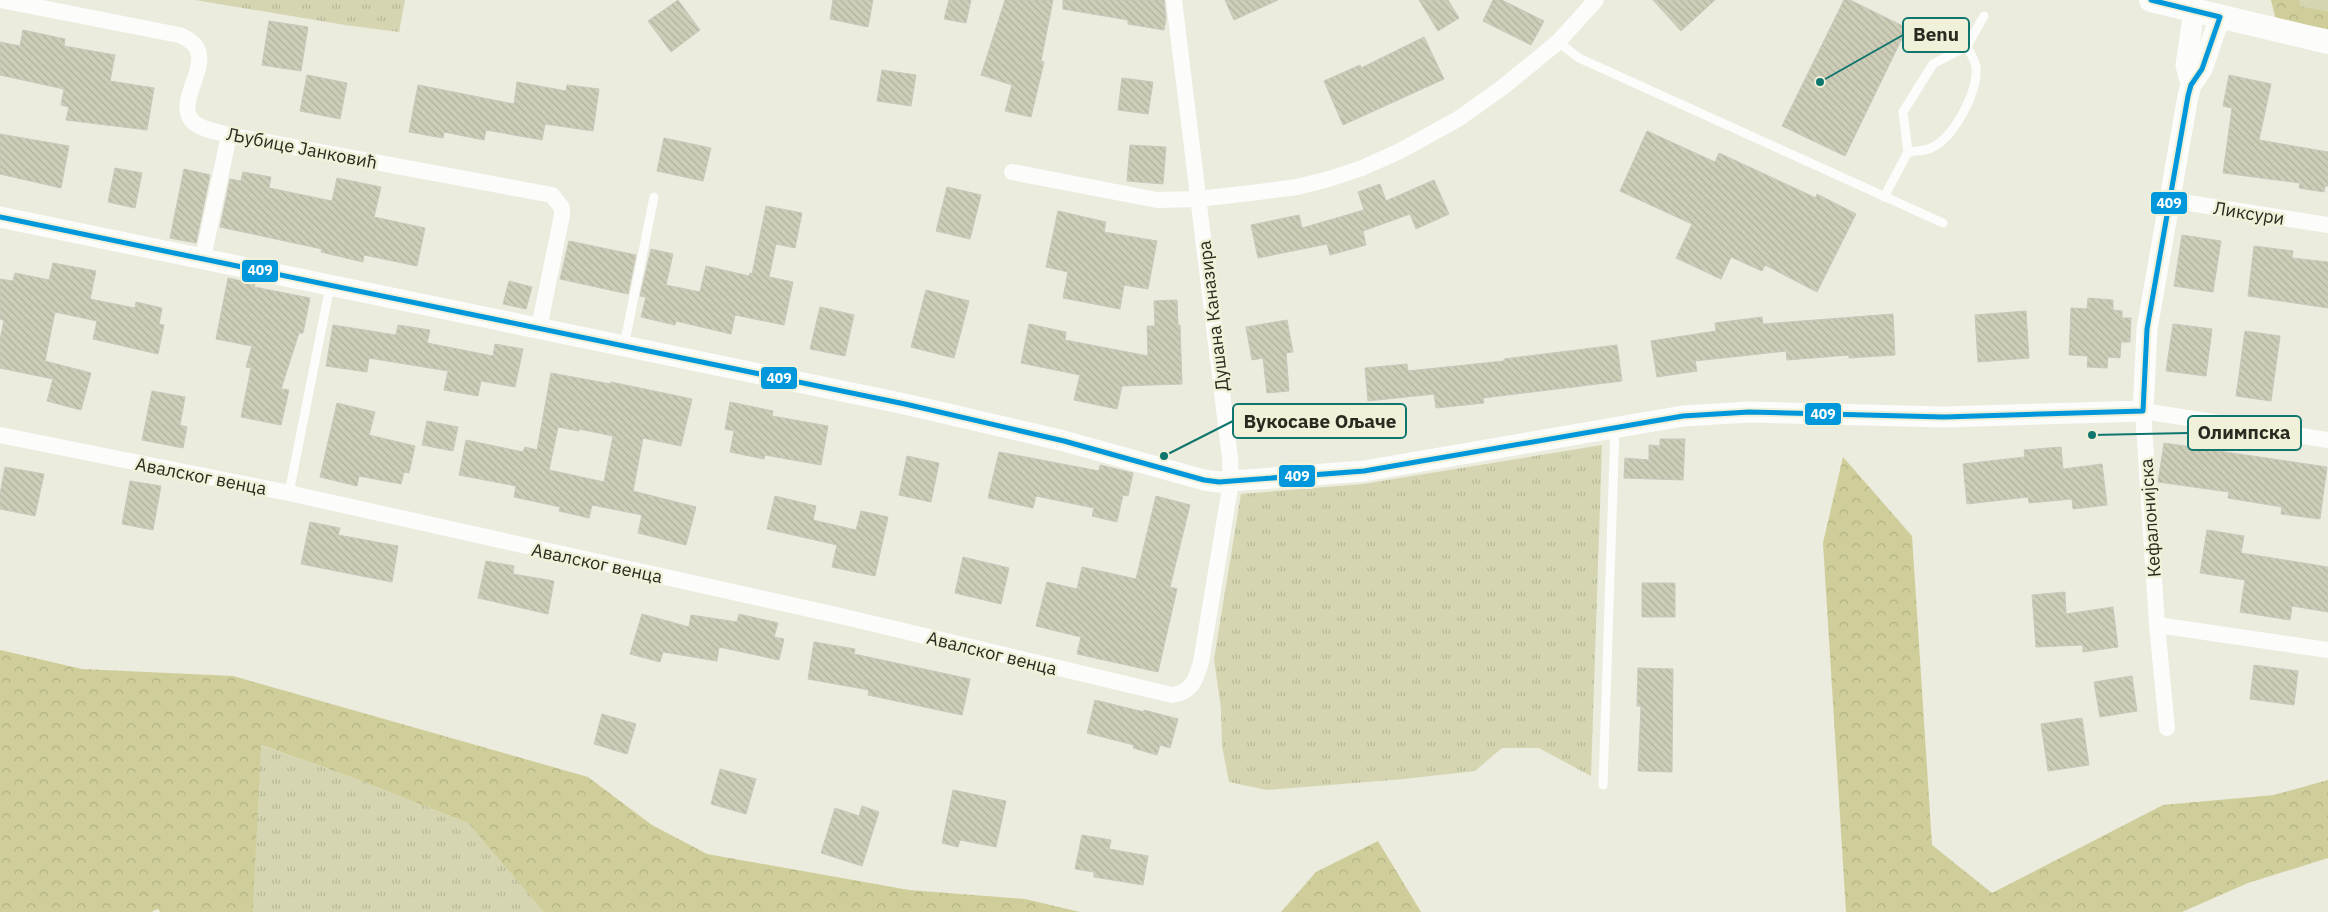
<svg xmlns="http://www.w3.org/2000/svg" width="2328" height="912" viewBox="0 0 2328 912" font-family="'IBM Plex Sans',sans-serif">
<defs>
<pattern id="grass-tufts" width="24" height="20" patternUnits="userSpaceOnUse" patternTransform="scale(1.25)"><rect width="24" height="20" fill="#d5d6b1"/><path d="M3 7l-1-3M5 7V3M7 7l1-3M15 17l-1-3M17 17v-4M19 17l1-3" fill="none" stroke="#b7b898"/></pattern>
<pattern id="forest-crowns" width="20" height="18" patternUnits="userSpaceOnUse" patternTransform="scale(1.25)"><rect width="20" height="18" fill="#cfce9a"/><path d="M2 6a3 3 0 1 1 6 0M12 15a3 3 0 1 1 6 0" fill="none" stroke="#b2b184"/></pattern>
<pattern id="building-back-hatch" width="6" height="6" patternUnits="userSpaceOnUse" patternTransform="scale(1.25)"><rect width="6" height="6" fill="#cdcdb8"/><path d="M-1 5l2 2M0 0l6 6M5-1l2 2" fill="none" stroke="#b0b09e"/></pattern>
</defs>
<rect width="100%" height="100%" fill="#ebebde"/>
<path fill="url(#grass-tufts)" d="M195,0H405L399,32L345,25Z
M1602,445L1591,776L1539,748H1502L1475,771L1404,779L1267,790L1229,782L1222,746L1221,709L1214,659L1241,494L1363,484Z
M260,745L351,777L468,823L545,912H253Z"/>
<path fill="url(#forest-crowns)" d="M2271,0H2328V29L2276,20Z
M1843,457L1912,536L1932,845L1992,893L2163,805L2274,795L2328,780V858L2248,883L2182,912H1846L1823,543Z
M0,650L82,669L233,676L588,777L652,825L707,854L909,890L1025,899L1080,912H544L468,823L351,777L261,745L253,912H160L158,909L151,912H0Z
M1378,841L1421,912H1281L1316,872Z"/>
<path fill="#d5d6b1" d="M2299,0H2328V12L2300,6Z"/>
<path fill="url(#building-back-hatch)" stroke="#c8c8be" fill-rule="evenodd" d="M678,0L700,30L671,52L648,21Z
M833,0H873L868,27L830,19Z
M949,0H971L966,23L944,19Z
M1005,0H1053L1041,61L1044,62L1031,117L1005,111L1012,85L981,75Z
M1063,0H1164L1166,19L1164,30L1128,24V20L1063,9Z
M1225,0H1278L1234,20Z
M1419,0H1448L1459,18L1438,31Z
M1493,0H1502L1544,21L1531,45L1483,21Z
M1653,0H1715L1681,31Z
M1844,0H1850L1907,28L1845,156L1782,126Z
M269,21L308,27L301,71L262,65Z
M23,30L65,39L64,46L115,55L110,81L154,88L147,130L66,120L69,107L61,105L64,89L0,75V42L20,46Z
M1424,37L1444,79L1343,125L1324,81L1360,65L1361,68Z
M882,70L916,75L911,106L877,101Z
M307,75L347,83L340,119L300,111Z
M2229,75L2271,84L2259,140L2328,152V186H2325L2324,192L2299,188L2300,183L2223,173L2232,108L2223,106Z
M1122,78L1153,82L1148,114L1118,110Z
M517,82L566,91L567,85L599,89L593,131L545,124L542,140L486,130L484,140L444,132L443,138L409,132L418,85L514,104Z
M1647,131L1715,162L1719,153L1816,198L1817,194L1856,214L1817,292L1765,265L1762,271L1731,257L1721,279L1676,258L1692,224L1620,191Z
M0,134L69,146L61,188L0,174Z
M664,138L711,148L703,181L657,171Z
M1130,145L1166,147L1163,184L1127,181Z
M115,168L142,173L135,208L108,202Z
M184,169L210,175L196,243L170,238Z
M243,172L271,177L269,188L332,201L337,178L381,187L374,217L425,228L417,266L364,255L363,262L321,252L322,249L220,227L230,179L241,181Z
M1434,180L1449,214L1416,229L1410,214L1363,231L1366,245L1330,255L1327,244L1258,258L1251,225L1299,215L1302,228L1364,210L1358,192L1380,184L1386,201Z
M947,187L981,195L970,239L936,231Z
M766,206L802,213L795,248L776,244L769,277L793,282L784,325L735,315L731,334L676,321L675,325L641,317L646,297L640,296L651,249L673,254L666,285L700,292L706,266L749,276L750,273L752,274Z
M1058,211L1106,222L1104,232L1157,241L1148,289L1124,285L1120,309L1063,298L1068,272L1046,267Z
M2182,235L2221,241L2213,292L2174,286Z
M569,241L636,255L628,294L560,279Z
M2254,246L2293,251L2292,258L2328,262V308L2248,296Z
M53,263L96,271L90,299L135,308L136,302L162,308L159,324L164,325L158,354L93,339L97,321L55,312L45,361L91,373L81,410L47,401L53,379L0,368V340L4,320L0,319V279L13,281L15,273L49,280Z
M228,278L255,284L254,287L310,298L303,333H299L281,389L289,390L281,425L241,417L251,368L246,367L252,346L216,339Z
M509,281L532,287L526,309L503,304Z
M926,290L969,301L954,358L911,347Z
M2088,298L2113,300V310L2122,311V318H2131L2130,342H2121L2120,358L2108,357L2107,368L2087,367L2088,356L2069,355L2071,308L2087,309Z
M1177,300L1178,325H1180L1182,384L1122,386L1117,409L1074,400L1080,375L1021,363L1029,324L1066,332L1065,340L1148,356L1147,326H1155L1154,301Z
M820,307L854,315L845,356L810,349Z
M2026,311L2029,358L1978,362L1975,315Z
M1893,314L1895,355L1849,358V355L1787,360L1786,351L1695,361L1697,371L1657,377L1651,341L1716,331L1715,323L1762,317L1763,324Z
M1287,320L1293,352L1286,353L1289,391L1267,393L1263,358L1252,360L1246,327Z
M2173,324L2212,329L2206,376L2166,371Z
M333,325L396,335L398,325L430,330L427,343L493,356L495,344L523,349L515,387L481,381L478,396L444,390L448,371L369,358L367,372L326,366Z
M2245,331L2280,336L2271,401L2236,396Z
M1617,345L1622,381L1483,398L1484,403L1436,408L1434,394L1368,401L1365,368L1407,364L1408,371L1504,361V359Z
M551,373L611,384V382L692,399L681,446L643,438L633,491L696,507L686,545L638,533L642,515L592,505L589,518L559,511L560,507L514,497L516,486L459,475L466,440L523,452L525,447L537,450ZM558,427L579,431V429L613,436L604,482L549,470Z
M152,391L185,397L180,425L187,427L183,448L142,440Z
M730,402L773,411L772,416L828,426L821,465L765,455L764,459L730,452L734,431L725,429Z
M337,403L375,412L369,435L415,446L409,473L404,472L401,484L359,476L357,486L320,477Z
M427,421L458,427L453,451L422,445Z
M1660,439H1685L1683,480L1624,478L1625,458L1649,460V445L1660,446Z
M2164,443L2327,467L2320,519L2281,514L2282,507L2228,498L2229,492L2158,482Z
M2061,447L2063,469L2102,464L2107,505L2073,509L2072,499L2029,503L2028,497L1967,504L1963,464L2025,457L2024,450Z
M999,452L1099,471L1100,465L1133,473L1128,496L1123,495L1117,522L1092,516L1094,508L1036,496L1033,508L988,498Z
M907,456L939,463L931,502L899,495Z
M5,467L44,474L35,516L0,509V494Z
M130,481L161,486L153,530L122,524Z
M775,496L816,506L813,520L856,530L861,511L888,517L875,576L832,567L837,545L767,529Z
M1156,496L1190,505L1170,587L1177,589L1158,672L1077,654L1081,637L1036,626L1047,582L1077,589L1082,567L1136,579Z
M310,522L340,528L338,535L398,546L392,582L301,564Z
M2207,530L2244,536L2241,553L2328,567V612L2292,606L2290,620L2240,612L2245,580L2200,573Z
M963,557L1009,568L1001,604L955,593Z
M486,561L514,566L513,574L554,581L548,614L478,598Z
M1642,583H1675V617H1642Z
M2065,592L2066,614L2113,607L2118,647L2083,652V645L2036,647L2032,595Z
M642,614L689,627L691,615L737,622L739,614L778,623L774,637L784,639L779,660L719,647L717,661L663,652L660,662L630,654Z
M814,642L855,649L854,654L970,679L962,715L868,695L869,690L808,679Z
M2254,665L2298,671L2294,705L2250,699Z
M1638,668L1673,669L1672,772L1638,771L1641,706H1637Z
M2132,676L2137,711L2100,717L2094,682Z
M1095,700L1144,712V710L1178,719L1170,748L1160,745L1157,755L1133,748L1134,745L1087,733Z
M602,714L636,724L627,754L594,744Z
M2082,718L2089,765L2048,771L2041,724Z
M720,769L756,779L746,814L711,804Z
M953,790L1006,801L996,847L960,840L958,847L942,843Z
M862,806L879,812L862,866L821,853L835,808L859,816Z
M1082,835L1111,840L1109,849L1148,856L1143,885L1094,877V872L1075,869Z"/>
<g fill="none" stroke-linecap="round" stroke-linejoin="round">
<path stroke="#fcfcfa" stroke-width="9" d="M1558,42L1579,58L1943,223
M1908,152C1915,151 1924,151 1931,148C1954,138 1978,92 1976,67C1975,60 1970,53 1967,46
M1884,197L1908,152L1903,112L1933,64L1967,46L1984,16
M624,346L654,197
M289,493L330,286
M1603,785L1615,428"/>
<path stroke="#fcfcfa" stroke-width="16" d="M1,0L179,35C228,53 170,98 193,122C202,130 219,132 229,135L552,195L562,208V215L539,328
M1012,172L1157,200L1198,199L1251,193L1297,187L1329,179L1362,168L1400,151L1458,119L1503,87L1558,42L1596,0
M2170,200L2328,225
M203,258L229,135
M0,435L289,493L845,617L1172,695C1192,693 1196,679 1201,662L1231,482L1230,458L1174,0
M2157,625L2328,650
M2167,728L2157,625L2143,411L2328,440"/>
<path stroke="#fcfcfa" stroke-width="21" d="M2191,85L2186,65L2194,11
M0,217L905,404L1064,441L1204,480L1219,482L1364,471L1683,416L1749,412L1944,417L2143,411L2147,329L2188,96L2191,85L2202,69L2220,17"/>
<path stroke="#fcfcfa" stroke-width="24" d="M2151,0L2328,42"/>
<defs>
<path id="bus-1" d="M0,217L905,404L1064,441L1204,480L1219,482L1364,471L1683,416L1749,412L1944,417L2143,411L2147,329L2188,96L2191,85L2202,69L2220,17L2151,0"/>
</defs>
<use href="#bus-1" stroke="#f0f1d8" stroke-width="9"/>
<use href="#bus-1" stroke="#0098da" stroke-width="5"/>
</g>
<g text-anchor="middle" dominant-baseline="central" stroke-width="5" stroke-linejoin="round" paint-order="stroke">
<g font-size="18" fill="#2a2a21" stroke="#f0f1d8">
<text transform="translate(302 148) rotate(11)">Љубице Јанковић</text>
<text transform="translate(2249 213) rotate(9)">Ликсури</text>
<text transform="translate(1213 316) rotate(-97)">Душана Каназира</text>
<text transform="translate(201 476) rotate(11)">Авалског венца</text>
<text transform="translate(2150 518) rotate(-94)">Кефалонијска</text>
<text transform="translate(597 563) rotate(12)">Авалског венца</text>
<text transform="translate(992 653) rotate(14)">Авалског венца</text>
</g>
</g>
<path fill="none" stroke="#0f766e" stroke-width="2" d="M1820 82L1903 35M1164 456L1233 421M2092 435L2188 433"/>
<g fill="#0f766e" stroke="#f0f1d8" stroke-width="2">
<circle cx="1820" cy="82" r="5"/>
<circle cx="1164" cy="456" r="5"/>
<circle cx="2092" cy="435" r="5"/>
</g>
<g fill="#f0f1d8" stroke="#0f766e" stroke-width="2">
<rect x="1903" y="18" width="66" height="34" rx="5"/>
<rect x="1233" y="404" width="173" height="34" rx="5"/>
<rect x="2188" y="416" width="113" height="34" rx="5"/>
</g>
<g font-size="19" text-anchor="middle" font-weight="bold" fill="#2a2a21">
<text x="1936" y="41">Benu</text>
<text x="1320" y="428">Вукосаве Ољаче</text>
<text x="2244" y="439">Олимпска</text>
</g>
<g stroke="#f0f1d8" stroke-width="2">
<rect x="2150" y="191" width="38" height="24" rx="5" fill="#0098da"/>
<rect x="241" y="259" width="38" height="24" rx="5" fill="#0098da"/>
<rect x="760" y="366" width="38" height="24" rx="5" fill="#0098da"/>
<rect x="1804" y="402" width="38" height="24" rx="5" fill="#0098da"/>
<rect x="1278" y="464" width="38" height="24" rx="5" fill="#0098da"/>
</g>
<g font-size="14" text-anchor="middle" font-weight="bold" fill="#fff">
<text x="2169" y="208">409</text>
<text x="260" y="275">409</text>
<text x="779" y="383">409</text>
<text x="1823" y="419">409</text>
<text x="1297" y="481">409</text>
</g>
</svg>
